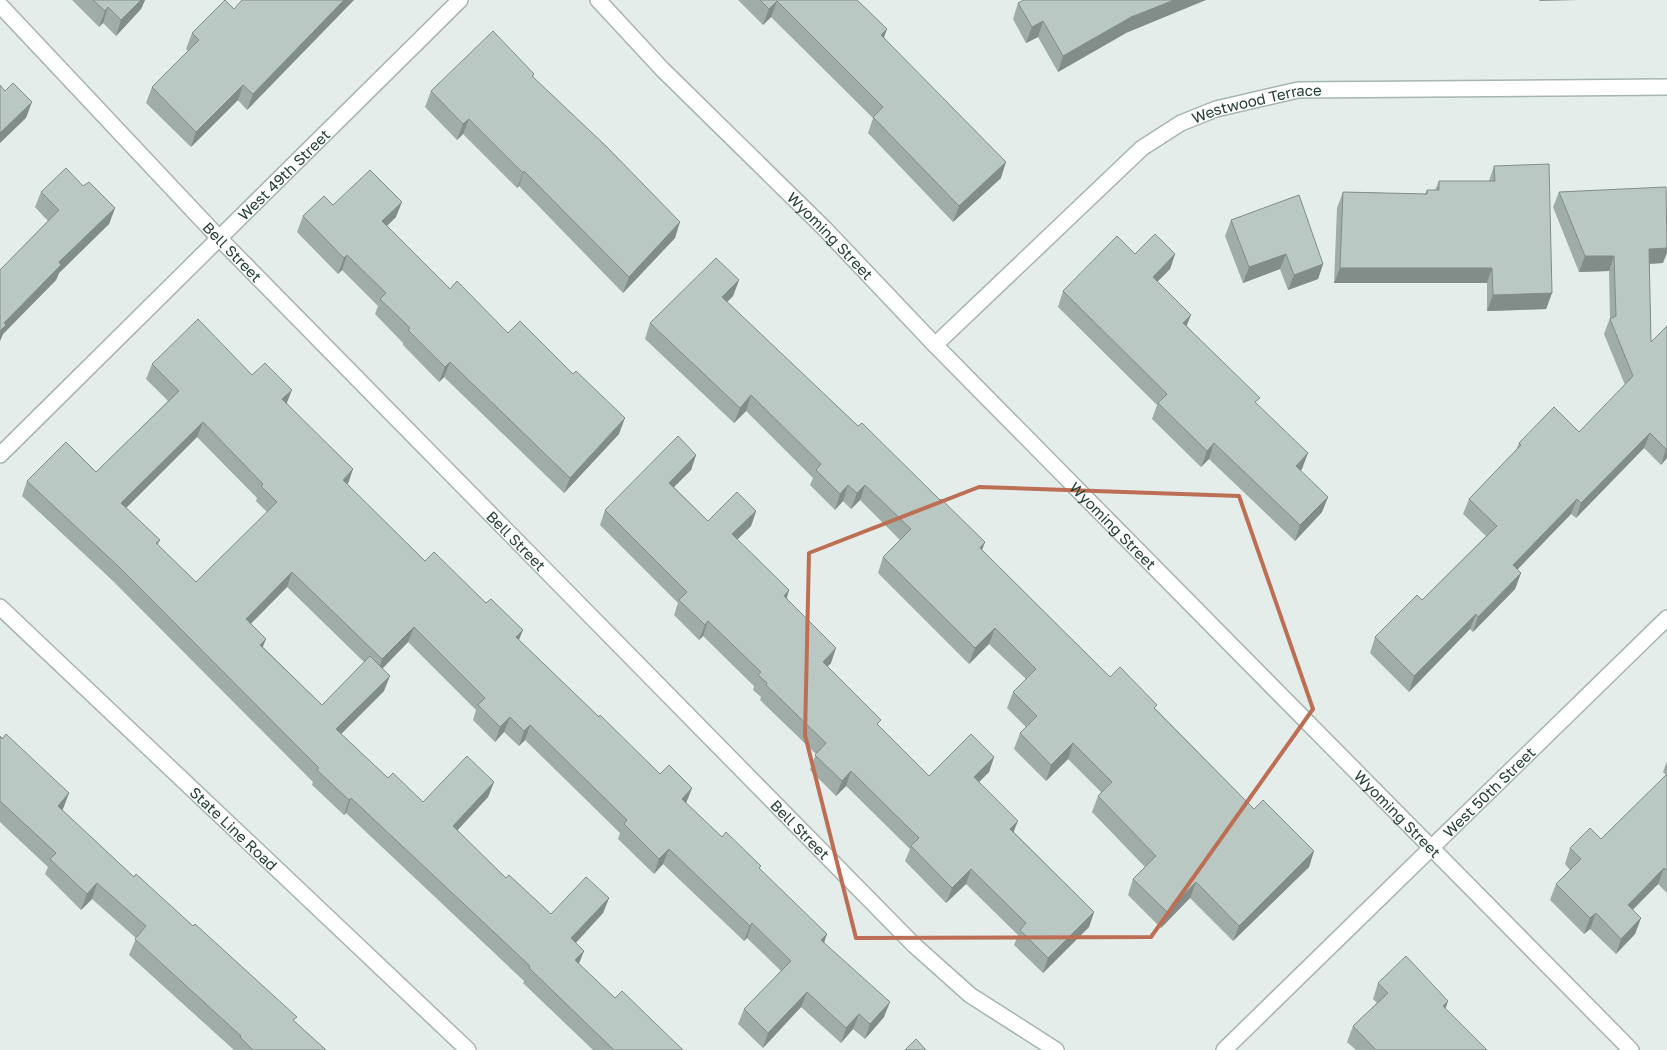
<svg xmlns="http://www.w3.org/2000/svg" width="1667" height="1050" viewBox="0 0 1667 1050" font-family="'Golos Text',sans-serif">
<rect width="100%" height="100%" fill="#e4ede9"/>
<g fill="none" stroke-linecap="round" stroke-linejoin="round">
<defs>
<g id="minor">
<path id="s1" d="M598,0L662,69L824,228L935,345L1631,1050"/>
<path id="s2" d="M0,5L219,238L914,945L970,995L1056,1050"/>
<path id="s3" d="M935,345L1142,148L1181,123L1216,109L1298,90L1667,87"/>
<path id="s4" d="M0,455L460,0"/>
<path id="s5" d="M1224,1050L1667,618"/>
</g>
<g id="tertiary">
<path id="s6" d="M0,607L468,1050"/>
</g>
</defs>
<use href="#minor" stroke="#a6b5b0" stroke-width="18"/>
<use href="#tertiary" stroke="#a6b5b0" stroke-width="18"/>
<use href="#minor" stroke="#fff" stroke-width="15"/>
<use href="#tertiary" stroke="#fff" stroke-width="15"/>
</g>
<path fill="#9faca7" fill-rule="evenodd" d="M72,0H145L141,9L116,36L103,23L99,27Z
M738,0H857L887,29L884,37L1001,178L953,222L868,133L873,118L771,17L763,25Z
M1018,3L1126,33L1058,72L1038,37L1026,43L1013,19Z
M234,9L341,13L247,110L238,100L191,147L146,103L152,87L188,51L186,49L192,33Z
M534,74L533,77L675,238L623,293L519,186L517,188L463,134L457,140L425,107L431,91Z
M1494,166L1552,293L1546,309L1487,311V283H1334L1337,208L1343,192L1425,194L1427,190H1435L1439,181H1489Z
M83,186L115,208L109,224L59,273L56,280L3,334L0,341V270L48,221L35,207L41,192Z
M1559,192L1663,263L1649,264L1651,342L1667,326V458L1661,465L1644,448L1576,518L1571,514L1517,570L1521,573L1515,589L1473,632L1470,629L1409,692L1370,653L1375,637L1422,600L1486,536L1463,514L1469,499L1516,450L1519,443L1579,432L1625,385L1604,334L1610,318L1609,271L1579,272L1553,207Z
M333,205L396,217L387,226L450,289L508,333L619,434L564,493L444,377L439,382L403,345V343L375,314L378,306L342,270L338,274L297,232L303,216Z
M1231,220L1323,264L1318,279L1288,290L1280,269L1243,283L1225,236Z
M1135,254H1175L1170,269L1157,282L1187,326L1257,404L1302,469L1300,471L1328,497L1322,512L1295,541L1209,459L1201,467L1152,419L1157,405L1058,307L1063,291Z
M739,280L733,296L727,302L858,426L940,500L985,542L982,550L1110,677L1156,709L1254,809L1314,851L1309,867L1233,941L1190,898L1161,928L1128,895L1133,879L1145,867L1092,812L1098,796L1101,792L1068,759L1046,781L1014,749L1020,733L1026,727L1007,708L1013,692L1026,679L989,644L969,664L878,573L883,557L900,540L860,500L851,509L843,501L835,510L810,485L813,478L746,411L734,423L645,339L650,323Z
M152,364L252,375L287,403L348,485L425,561L519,640L599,717L660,774L692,788L686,803L722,837L760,869L824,943L884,1017L865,1039L853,1029L841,1043L801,1007L763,1048L738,1024L744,1009L781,971L747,938L744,941L663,864L654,874L618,839L620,833L525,740L519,746L504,732L495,742L473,720L476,710L408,642L383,668L384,691L341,734L388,778L423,802L494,782L488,797L457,831L506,878L551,914L609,898L603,913L576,943L579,964L615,998L683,1050H593L523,983L524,981L346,813L344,815L312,785L313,782L113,581L22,496L27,481L96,472L168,401L146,379ZM197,437L257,498L256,501L267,512L196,582L158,545L160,540L126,508ZM287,587L364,662L322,705L263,647L251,624Z
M696,455L691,470L674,487L708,521L756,511L751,526L737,539L789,590L787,598L831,663L827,667L879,726L929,776L994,757L989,772L979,782L1014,832L1094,912L1089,927L1043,973L1014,945L1018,935L966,884L946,903L905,861L910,849L846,786L836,796L810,770L816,754L760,700L761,697L753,690L754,686L703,636L699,640L674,615L678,603L600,525L605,510Z
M0,736L69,793L62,810L134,877L326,1050H234L129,955L136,938L92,899L81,910L45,874L48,867L0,822Z
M1667,761V893L1658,884L1633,910L1641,918L1635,934L1616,954L1590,929L1584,934L1550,900L1556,884L1570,870L1565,864L1570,848L1601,839L1666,775L1663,772Z
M1378,983L1446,1009L1487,1050H1356L1347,1042L1353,1026L1377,1003L1373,999Z"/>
<path fill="#828c88" d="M141,0H145L141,9L116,36L121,20Z
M344,0H354L247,110L253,94Z
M1174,0H1206L1126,33L1058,72L1063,56L1131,17Z
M1540,0H1578L1539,1Z
M777,1L771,17L763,25L769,9Z
M108,7L103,23L99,27L105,11Z
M1043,21L1038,37L1026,43L1032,27Z
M887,29L881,45V35Z
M243,85L238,100L191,147L196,132Z
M32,102L26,118L0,143V133Z
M469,119L463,134L457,140L463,124Z
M1006,162L1001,178L953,222L959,206Z
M524,171L519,186L517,188L523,173Z
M402,202L396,217L376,236L382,221Z
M115,208L109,224L59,273L56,280L3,334L0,341V331L4,323L59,262Z
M680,222L675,238L623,293L629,277Z
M1667,248V253L1663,263L1643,264L1649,249Z
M1175,254L1170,269L1147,292L1153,277Z
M1286,254L1280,269L1243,283L1249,267Z
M347,255L342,270L338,274L344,258Z
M1585,256H1614L1609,271L1579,272Z
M1323,264L1318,279L1288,290L1294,275Z
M1340,268H1492L1487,283H1334Z
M739,280L733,296L716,313L722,297Z
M1552,293L1546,309L1487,311L1493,295Z
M1191,315L1185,330L1183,323Z
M450,362L444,377L439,382L445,367Z
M292,390L286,405L282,399Z
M751,395L746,411L734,423L740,408Z
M625,418L619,434L564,493L570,478Z
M203,422L197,437L116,518L121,503Z
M1650,433L1644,448L1576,518L1581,503Z
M1214,443L1209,459L1201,467L1207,451Z
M1667,448V458L1661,465L1666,449Z
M1308,453L1302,469L1290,482L1296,466Z
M696,455L691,470L663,498L669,483Z
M353,469L348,484L343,480Z
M848,485L843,501L835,510L840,494Z
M865,485L860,500L851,509L857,493Z
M1328,497L1322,512L1295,541L1300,525Z
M1577,499L1571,514L1507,580L1513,565Z
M756,511L751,526L727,550L732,534Z
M985,542L979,558L980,548Z
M292,572L287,587L240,634L246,619Z
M1521,573L1515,589L1473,632L1478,617Z
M789,590L784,606V596Z
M1476,614L1470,629L1409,692L1414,676Z
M708,621L703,636L699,640L705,625Z
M414,627L408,642L377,674L382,659Z
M995,628L989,644L969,664L975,648Z
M523,630L517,645L516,637Z
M266,639L260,654V645Z
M836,648L831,663L817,677L823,662Z
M390,676L384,691L331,744L336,729Z
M510,717L504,732L495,742L500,727Z
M530,725L525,740L519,746L524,731Z
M1073,743L1068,759L1046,781L1051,765Z
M994,757L989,772L969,792L974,777Z
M851,771L846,786L836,796L842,781Z
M494,782L488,797L447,841L453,826Z
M692,788L686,803L682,799Z
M69,793L63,809L52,821L58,806Z
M351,798L346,813L344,815L349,800Z
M1018,821L1012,836L1010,829Z
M669,849L663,864L654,874L659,859Z
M1314,851L1309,867L1233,941L1239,926Z
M1664,868L1658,884L1622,920L1628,905Z
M971,869L966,884L946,903L952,888Z
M1196,882L1190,898L1161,928L1167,912Z
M97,883L92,899L81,910L87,894Z
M609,898L603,913L566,953L571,938Z
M1094,912L1089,927L1043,973L1048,958Z
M1596,913L1590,929L1584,934L1590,918Z
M1641,918L1635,934L1616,954L1621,939Z
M752,923L747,938L744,941L750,926Z
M827,934L822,949L821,940Z
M584,951L578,966L575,960Z
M807,992L801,1007L763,1048L768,1033Z
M1448,1001L1443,1017V1006Z
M890,1002L884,1017L865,1039L870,1024Z
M859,1014L853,1029L841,1043L846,1028Z"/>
<path fill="#b9c8c2" stroke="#828c88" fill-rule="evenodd" d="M93,0H141L121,20L108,7L105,11Z
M225,0L234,9L242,0H344L253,94L243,85L196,132L152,87L199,40L192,33Z
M760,0H857L887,29L881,35L1006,162L959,206L873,117L883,107L777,1L769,9Z
M1024,0H1174L1131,17L1063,56L1043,21L1032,27L1018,3Z
M493,31L534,74L532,76L607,147L680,222L629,277L524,171L523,173L469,119L463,124L431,91Z
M13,83L32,102L0,133V85L5,91Z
M1549,164L1552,293L1493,295L1492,268H1340L1343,192L1427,194V190H1439V181H1495L1494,166Z
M66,168L83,186L89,182L115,208L59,262L61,265L4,323L6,325L0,331V270L59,210L41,192Z
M370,170L402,202L382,221L450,289L457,281L508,333L520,321L573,374L576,371L625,418L570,478L450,362L445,367L408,330L410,328L380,299L386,293L347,255L344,258L303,216L324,196L333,205Z
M1666,187L1667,248L1649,249L1651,342L1667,326V448L1666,449L1650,433L1581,503L1577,499L1513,565L1521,573L1478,617L1476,614L1414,676L1375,637L1417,595L1422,600L1497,526L1469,499L1521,445L1519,443L1554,407L1579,432L1633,376L1610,319L1616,316L1614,256H1585L1559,192Z
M1299,195L1323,264L1294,275L1286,254L1249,267L1231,220Z
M1155,234L1175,254L1153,277L1191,315L1183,323L1260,398L1255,402L1308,453L1296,466L1328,497L1300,525L1214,443L1207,451L1158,403L1167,394L1063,291L1117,236L1135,254Z
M716,258L739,280L722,297L858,426L862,423L940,500L941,499L985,542L980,548L1110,677L1120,667L1157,705L1154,708L1254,809L1263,800L1314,851L1239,926L1196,882L1167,912L1133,879L1156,856L1098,796L1112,782L1073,743L1051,765L1020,733L1037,716L1013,692L1036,669L995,628L975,648L883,557L911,529L865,485L857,493L848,485L840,494L816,470L821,464L751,395L740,408L650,323Z
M198,319L252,375L265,363L292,390L282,399L353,469L343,480L425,561L434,552L486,603L491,599L523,630L516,637L599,717L600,715L660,774L669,765L692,788L682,799L722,837L726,832L761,866L759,868L827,934L821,940L890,1002L870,1024L859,1014L846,1028L807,992L768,1033L744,1009L791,961L752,923L750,926L669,849L659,859L624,824L627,820L530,725L524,731L510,717L500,727L478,705L485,698L414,627L382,659L292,572L246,619L266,639L260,645L322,705L370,656L390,676L336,729L388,778L393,773L423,802L467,756L494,782L453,826L506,878L509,875L551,914L586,877L609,898L571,938L584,951L575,960L615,998L622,991L683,1050H614L529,968L530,966L351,798L349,800L317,770L319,768L118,566L27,481L66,442L96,472L179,391L152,364ZM203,422L263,484L261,486L277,502L196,582L156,543L160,540L121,503Z
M678,436L696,455L669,483L708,521L737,492L756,511L732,534L789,590L784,596L836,648L823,662L881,720L877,724L929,776L971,734L994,757L974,777L1018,821L1010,829L1094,912L1048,958L1020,930L1026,923L971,869L952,888L911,846L919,838L851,771L842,781L815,755L826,743L766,685L767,683L758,675L761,672L708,621L705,625L679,600L687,592L605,510Z
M6,734L69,793L58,806L134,877L136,874L193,926L195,924L297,1017L293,1020L326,1050H253L240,1037L241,1036L135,939L146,926L97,883L87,894L50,859L56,853L0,801V736L2,739Z
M1667,774V871L1664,868L1628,905L1641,918L1621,939L1596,913L1590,918L1556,884L1581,859L1570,848L1590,828L1601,839Z
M1406,956L1448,1001L1443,1006L1487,1050H1376L1353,1026L1388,993L1378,983Z
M916,1039L926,1050H905Z"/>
<path fill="none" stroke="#bc6f55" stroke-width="4" stroke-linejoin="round" d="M979,487L1239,496L1313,709L1151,937L856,938L805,735L809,553Z"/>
<g text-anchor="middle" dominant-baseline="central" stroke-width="4" stroke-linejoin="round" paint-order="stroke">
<g font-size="15" fill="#233f36" stroke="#f4f9f7">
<text stroke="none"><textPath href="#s3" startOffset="411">Westwood Terrace</textPath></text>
<text stroke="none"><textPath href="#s4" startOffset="399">West 49th Street</textPath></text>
<text stroke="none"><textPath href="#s1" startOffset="331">Wyoming Street</textPath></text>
<text stroke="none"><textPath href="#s2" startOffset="339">Bell Street</textPath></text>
<text stroke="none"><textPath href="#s1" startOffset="736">Wyoming Street</textPath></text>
<text stroke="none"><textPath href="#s2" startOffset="744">Bell Street</textPath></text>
<text stroke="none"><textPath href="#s5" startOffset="370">West 50th Street</textPath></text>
<text stroke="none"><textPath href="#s1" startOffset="1141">Wyoming Street</textPath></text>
<text stroke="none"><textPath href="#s6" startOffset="322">State Line Road</textPath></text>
<text stroke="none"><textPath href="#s2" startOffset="1149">Bell Street</textPath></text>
</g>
</g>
</svg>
